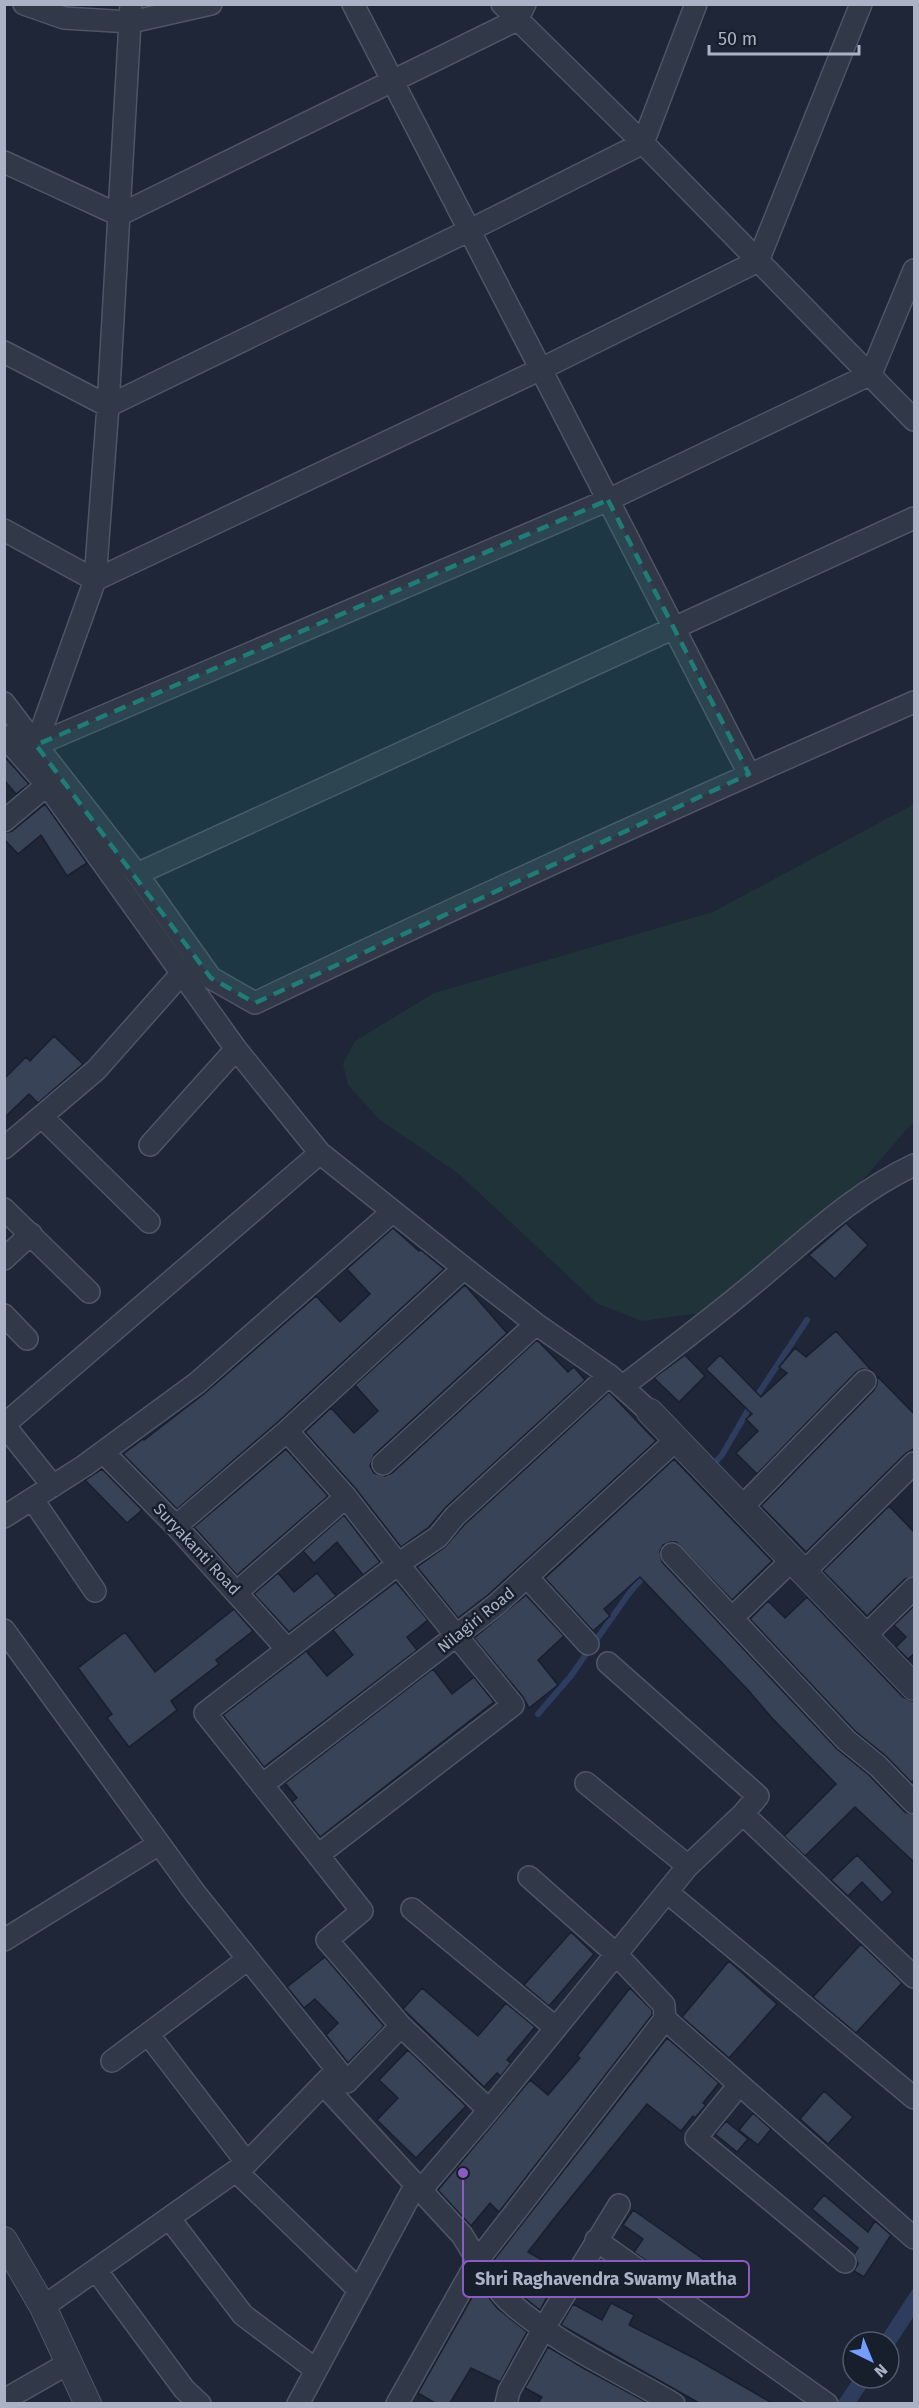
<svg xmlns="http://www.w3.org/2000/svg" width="919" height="2408" viewBox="0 0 919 2408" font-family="'Fira Sans',sans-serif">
<rect width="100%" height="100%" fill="#1e2637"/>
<path fill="#203338" d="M914,804V1121L848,1197L729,1309L642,1321L598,1304L459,1174L380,1120L348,1085L343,1064L355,1041L434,993L713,912Z"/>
<path fill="#2e3d5e" d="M914,2287V2316L889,2354V2342H878Z
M854,2378H873L856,2403H837Z"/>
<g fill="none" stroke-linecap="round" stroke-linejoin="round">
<path stroke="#2e3d5e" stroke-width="6" d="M711,1467L722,1455L751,1405L807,1320
M538,1714L570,1677L630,1592L646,1574"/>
</g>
<path fill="#394358" stroke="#191f2e" stroke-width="1.5" d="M4,756L29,784L16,794L4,780Z
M45,804L87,863L67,876L41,835L18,854L4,839V833L12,831Z
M54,1036L83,1064L38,1103L29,1094L4,1118V1079L26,1057L30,1061Z
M846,1223L868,1245L835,1279L809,1255Z
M393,1228L419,1251L421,1250L444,1269L279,1421L177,1509L123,1454L143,1439L144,1440L205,1393L316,1296L340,1322L370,1294L347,1269Z
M465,1285L507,1333L374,1455L370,1466L374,1473L385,1476L392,1473L537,1340L568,1372L574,1367L585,1380L446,1507L429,1527L401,1547L356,1489L305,1432L331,1408L354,1433L378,1411L355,1385Z
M836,1331L871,1370L862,1369L856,1372L757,1474L736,1453L758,1431L746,1419L752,1414L706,1369L720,1355L761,1397L787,1373L779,1367L795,1348L806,1357Z
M685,1355L705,1376L679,1402L654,1378Z
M877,1376L915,1415V1448L905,1454L806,1552L761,1506L874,1390L877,1384Z
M609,1392L656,1441L488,1595L458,1618L417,1567L445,1547L464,1525Z
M286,1449L328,1496L237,1575L194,1527Z
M674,1459L772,1561L732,1600L676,1542H670L663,1545L660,1551L662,1562L837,1749L869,1775L905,1812L915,1815V1863L855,1807L805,1856L784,1836L836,1784L772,1718L748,1690L640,1577L604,1609L610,1616L593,1631L545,1578Z
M102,1469L142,1510L127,1523L85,1480Z
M889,1506L915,1533V1576L905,1579L867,1616L823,1571Z
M344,1515L380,1562L363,1575L337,1542L314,1563L303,1551Z
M278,1573L294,1592L317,1573L336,1596L289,1632L254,1594Z
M396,1582L428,1620L407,1637L417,1650L264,1767L223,1715L306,1651L327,1676L353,1655L333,1630Z
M526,1595L564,1636L538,1660L558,1685L529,1708L523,1697L474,1638Z
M807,1597L903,1697L915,1702V1779L911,1782L886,1756L855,1731L750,1619L768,1601L785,1618Z
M915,1605V1653L908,1659L896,1647L906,1637L894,1625Z
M234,1609L253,1631L216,1660L219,1664L171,1701L177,1710L129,1747L107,1718L112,1714L78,1668L125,1632L155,1672Z
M433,1669L452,1694L474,1677L494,1702L320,1837L292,1802L297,1798L285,1783Z
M857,1855L893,1892L882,1903L862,1882L848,1896L831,1880Z
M571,1932L594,1954L549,2006L524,1985Z
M861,1944L902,1983L856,2033L813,1997Z
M325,1957L384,2026L348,2063L326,2035L338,2023L315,1999L304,2008L287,1987Z
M729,1961L777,2004L729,2058L682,2017Z
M422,1988L478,2036L506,2003L535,2027L507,2060L511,2063L501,2076L497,2073L484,2087L403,2009Z
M630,1988L652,2010V2015L499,2212L490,2203L471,2226L438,2190L530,2080L548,2095L580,2058L577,2056Z
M667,2038L719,2083L703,2103L706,2105L695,2118L693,2116L681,2131L647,2104L556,2216L528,2252L561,2271L540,2310L515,2290L493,2261Z
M408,2050L466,2106L416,2158L377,2120L398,2098L379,2080Z
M824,2091L853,2117L828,2144L800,2119Z
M753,2113L771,2129L758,2145L739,2130Z
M726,2121L748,2139L737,2152L715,2134Z
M824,2195L868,2232L875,2221L891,2235L864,2277L854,2271L858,2264L854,2254L858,2248L812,2209Z
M633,2210L720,2271L701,2299L634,2252L643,2239L623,2225Z
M479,2285L497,2308L527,2332L500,2382L471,2368L450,2403H435L418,2393Z
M611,2303L634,2315L629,2325L696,2359L772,2403H699L561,2325L573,2304L602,2320Z
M548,2347L585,2369L648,2403H538L542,2397L525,2388Z"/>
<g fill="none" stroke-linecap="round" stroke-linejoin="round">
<defs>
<path id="minor" d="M24,4L64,18L131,22L211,4
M353,4L749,774
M502,4L643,143L914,420
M4,162L119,215L517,20L525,4
M914,270L871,374L608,500L36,745L137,874L211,978L255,1003C473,898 693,799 914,702
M4,352L108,406L470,230L643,143L696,4
M4,530L95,580L541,369L758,261L861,4
M4,703L36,745
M4,736L47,785L236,1049L320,1153L464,1268L536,1324L609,1375L650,1412
M36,745L95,580L108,406L131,4
M4,821L47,785
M137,874L914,518
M42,1117L149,1222
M150,1145L236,1049
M4,1148L96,1070L182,973
M4,1209L89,1292
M4,1259L31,1234
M4,1315L27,1339
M622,1387C666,1353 710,1320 752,1285C804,1242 852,1194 914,1165
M4,1425L320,1153
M4,1425L53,1486
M104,1453L176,1526L286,1648
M383,1464L536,1324
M346,1497L398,1564L513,1705L318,1855L205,1713L398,1564L438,1537L455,1516L609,1375
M33,1500L95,1591
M742,1507L865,1381
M4,1517L84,1466L197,1383L392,1212
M176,1526L287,1431L464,1268
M672,1554L846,1740L878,1766L914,1803
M804,1572L914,1463
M527,1577L588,1644
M237,1592L346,1497L287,1431
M732,1618L792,1560
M4,1630L195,1893L347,2082L401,2026L489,2110
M865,1636L914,1588
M608,1663L758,1796L743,1814
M586,1783L688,1866
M262,1785L496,1605L677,1439
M318,1855L362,1911L327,1940L401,2026
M667,1892L914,2098
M412,1909L556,2028
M4,1940L159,1844
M665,2019L914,2238
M112,2061L148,2034
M323,2084L462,2235C475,2256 495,2290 513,2305C559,2345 622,2373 674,2404
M739,2085L696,2138L845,2262
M247,2163L148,2034L248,1959
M236,2171L358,2289
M420,2191L489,2110L688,1866L743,1814L914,1977
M169,2218L243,2315L315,2369
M596,2240L827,2404
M96,2270L184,2389L200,2404
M43,2307L247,2163L331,2076
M4,2400L69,2363
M298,2404L415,2186
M397,2404L478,2260L665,2019L664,2005L616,1954L529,1877
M506,2404L509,2391L544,2328L619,2205"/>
<path id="tertiary" d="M650,1412L914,1687
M4,2240L43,2307L88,2404"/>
</defs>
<use href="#minor" stroke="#4f5566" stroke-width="24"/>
<use href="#tertiary" stroke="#4f5566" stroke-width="28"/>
<use href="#minor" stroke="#313848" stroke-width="21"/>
<use href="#tertiary" stroke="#313848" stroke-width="26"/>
</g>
<path fill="#1f7c77" fill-opacity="0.2" stroke="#1f7c77" stroke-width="4.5" stroke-dasharray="12 8" stroke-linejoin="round" d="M608,500L749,774L255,1003L211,978L36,745Z"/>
<g text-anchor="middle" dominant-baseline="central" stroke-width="5" stroke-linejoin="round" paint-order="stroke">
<g font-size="16" fill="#abb2c5" stroke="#171e2c">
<text transform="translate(197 1549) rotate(47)">Suryakanti Road</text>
<text transform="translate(476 1620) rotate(-39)">Nilagiri Road</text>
</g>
</g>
<path fill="none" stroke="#8c5bc1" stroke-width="2" d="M463 2173L463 2279"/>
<circle fill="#8c5bc1" stroke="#171e2c" stroke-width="2" cx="463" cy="2173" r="6"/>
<rect fill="#171e2c" stroke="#8c5bc1" stroke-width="2" x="463" y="2261" width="286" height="36" rx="6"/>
<g font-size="18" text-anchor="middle" font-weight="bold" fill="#abb2c5">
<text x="606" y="2285">Shri Raghavendra Swamy Matha</text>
</g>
<rect width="919" height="2408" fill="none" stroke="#abb2c5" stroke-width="12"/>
<g transform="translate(871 2360) rotate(137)"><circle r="28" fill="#171e2c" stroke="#525969" stroke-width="1.5"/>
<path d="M0-4.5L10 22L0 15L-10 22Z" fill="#769cff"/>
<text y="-9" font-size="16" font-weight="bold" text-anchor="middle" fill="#abb2c5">N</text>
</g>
<path d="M709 45v9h150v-9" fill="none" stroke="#abb2c5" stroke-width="3"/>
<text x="718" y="45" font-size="18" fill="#abb2c5" stroke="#171e2c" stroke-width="4.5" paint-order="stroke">50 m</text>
</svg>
